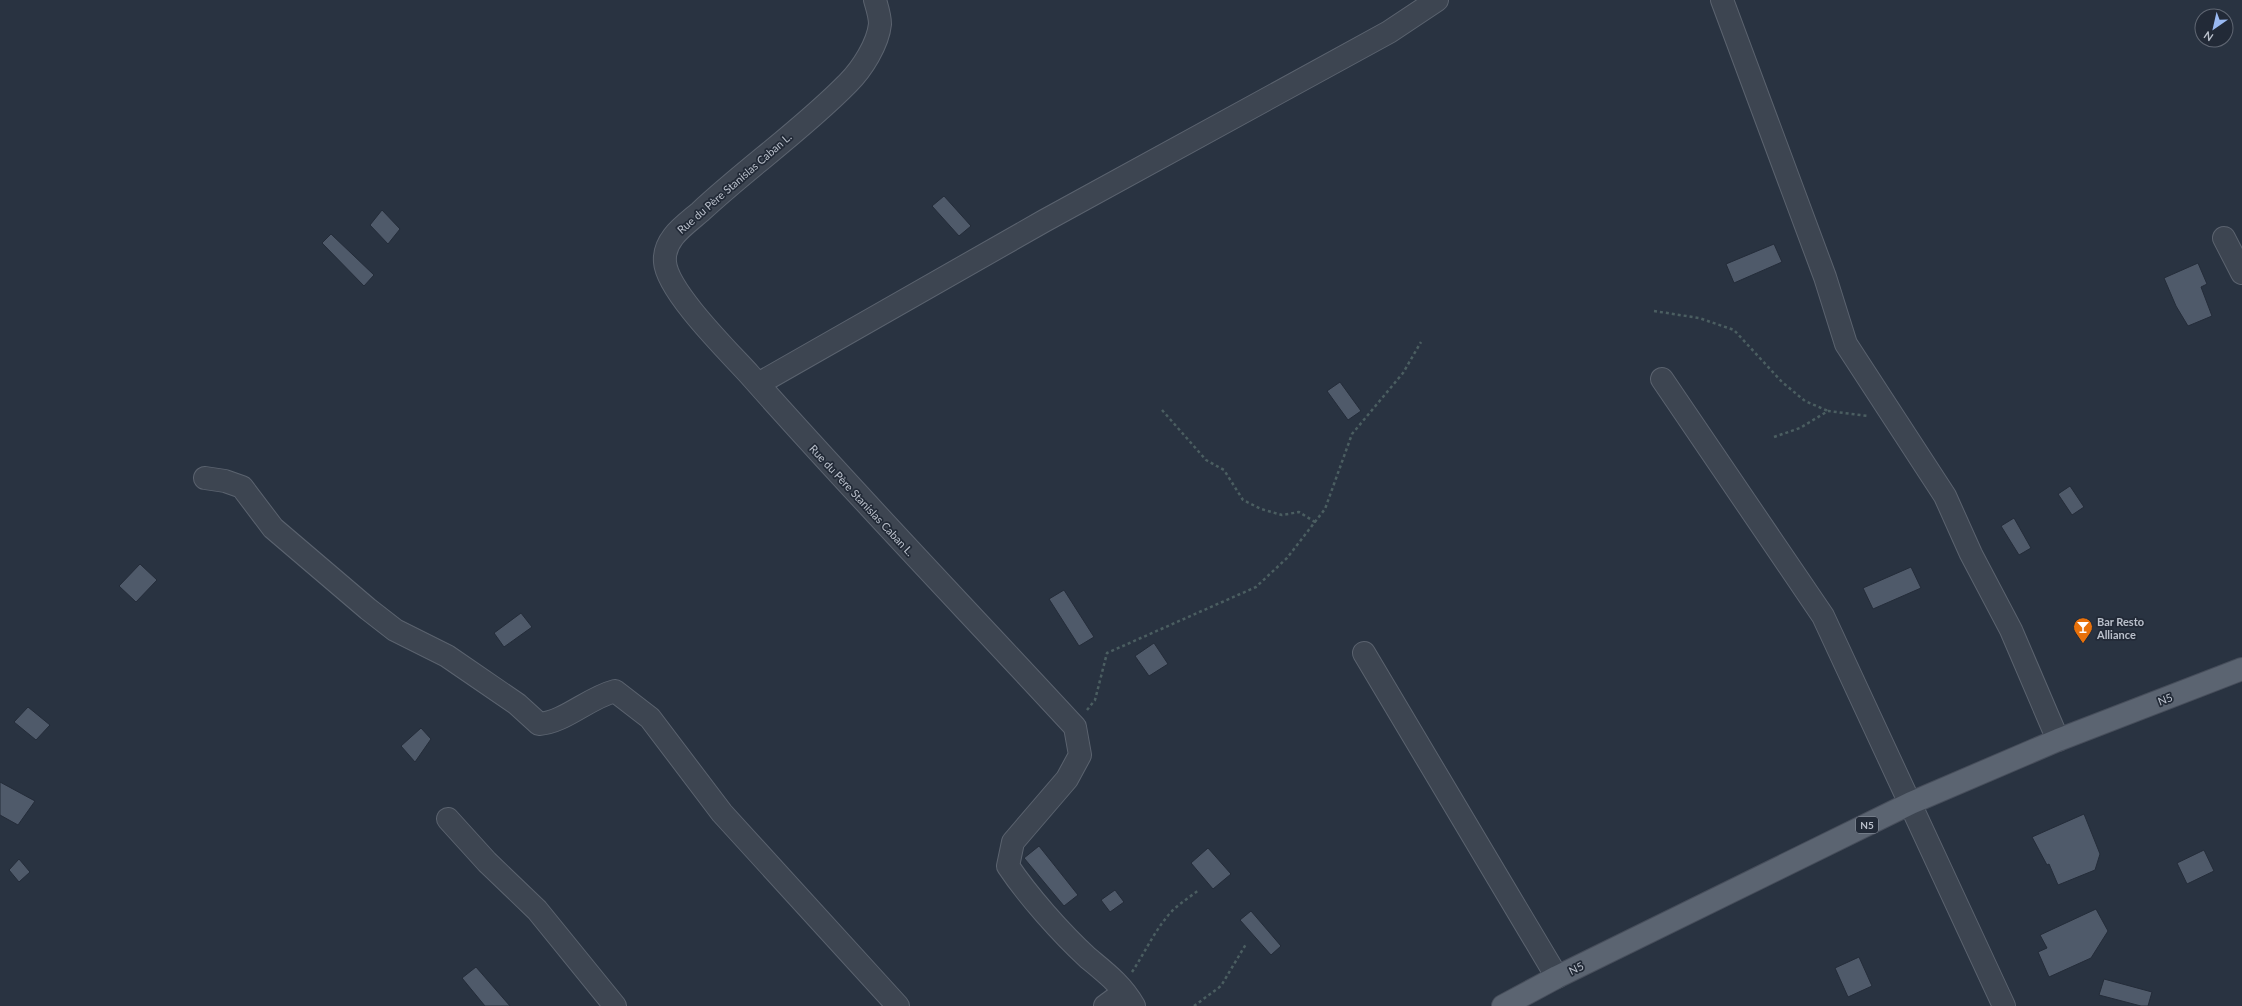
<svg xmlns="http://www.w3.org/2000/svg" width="2242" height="1006" viewBox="0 0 2242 1006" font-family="Lato,sans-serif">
<rect width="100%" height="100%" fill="#293341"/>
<path fill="#4f5a6a" stroke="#242c39" d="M944,196L971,226L959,236L932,206Z
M382,210L400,229L388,244L370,225Z
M331,234L374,275L364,286L322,243Z
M1774,244L1782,262L1734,283L1726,264Z
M2198,263L2207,284L2201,287L2212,316L2188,326L2176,306L2164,278Z
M1340,382L1361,411L1348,420L1327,391Z
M2070,486L2084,507L2072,515L2058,494Z
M2014,518L2031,548L2019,555L2001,526Z
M140,564L157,580L136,602L119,586Z
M1911,567L1921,588L1873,609L1863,588Z
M1064,590L1094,637L1079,646L1049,599Z
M521,613L532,627L504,647L494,633Z
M1154,643L1168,664L1149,676L1135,656Z
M28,707L50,725L36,740L14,722Z
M421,728L431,739L415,762L401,746Z
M0,782L35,801L18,825L0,815Z
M2084,814L2100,854L2095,870L2058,885L2049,864L2047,865L2032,837Z
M1039,846L1078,895L1064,906L1024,858Z
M1208,848L1231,874L1213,889L1191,863Z
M2204,850L2214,871L2187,884L2177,863Z
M19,859L30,872L19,882L9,870Z
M1115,890L1124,902L1110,912L1101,900Z
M2096,909L2108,931L2091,958L2049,977L2038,952L2047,948L2040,935Z
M1251,911L1281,946L1271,955L1240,920Z
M1859,957L1872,986L1848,997L1835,968Z
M476,967L510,1006H485L462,978Z
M2104,979L2152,992L2148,1006H2141L2099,995Z"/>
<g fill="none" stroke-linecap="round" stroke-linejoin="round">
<defs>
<path id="minor" d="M875,0C877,7 880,16 880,24C878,44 862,69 848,83C802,130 747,168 700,212C685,225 663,239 665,262C667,291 728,351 749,374C855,494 966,609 1075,727L1080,755L1067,779L1013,842L1008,866C1028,896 1061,933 1088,958C1106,973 1122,985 1134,1006
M1722,0L1825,277L1846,344L1945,496L1971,554L2011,630L2058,740
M2224,238L2242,273
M1662,379L1823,616L2004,1006
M758,384L1044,221L1389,32L1437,0
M205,478L225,481L242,487L273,528L368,609L395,630L447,656L517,704L539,724C565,722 588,698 615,691L650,718L722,813L898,1006
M1364,653L1557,977
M448,819L487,862L537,910L615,1006
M1105,1006L1124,992"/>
<path id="major" d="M1503,1006L1557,977L1911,803L2058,740L2242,669"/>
</defs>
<use href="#minor" stroke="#5b636f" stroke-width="24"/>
<use href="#major" stroke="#474e5b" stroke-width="24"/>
<path stroke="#4b5e61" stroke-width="2.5" stroke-dasharray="3 3" stroke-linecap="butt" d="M1654,311L1699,318L1734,330L1782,382L1805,401L1828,411
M1162,410L1206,460L1224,470L1243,500L1261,509L1282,515L1299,512L1315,522
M1774,437L1800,428L1828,411L1868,416
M1087,710L1095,700L1107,653L1256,587L1287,558L1325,509L1352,434L1403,373L1421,342
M1132,972C1146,951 1156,927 1174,909C1182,902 1191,896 1199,890
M1194,1006L1221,986L1246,944"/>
<use href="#minor" stroke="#3d4551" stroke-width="22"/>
<use href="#major" stroke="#5b6471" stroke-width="22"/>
</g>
<defs>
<symbol id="bar-pin" viewBox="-11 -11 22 30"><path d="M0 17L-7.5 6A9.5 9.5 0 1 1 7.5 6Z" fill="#e8710a" stroke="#222a37"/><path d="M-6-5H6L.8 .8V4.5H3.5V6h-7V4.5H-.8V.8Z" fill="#fff"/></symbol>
</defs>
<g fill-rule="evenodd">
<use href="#bar-pin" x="2072" y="616" width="22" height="30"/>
</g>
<g text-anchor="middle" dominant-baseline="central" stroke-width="3.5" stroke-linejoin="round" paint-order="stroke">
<rect fill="#222a37" stroke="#8c939f" stroke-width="1" x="1856" y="817" width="22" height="16" rx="3"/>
<g font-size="10" font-weight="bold" fill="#bac0cb">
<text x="1867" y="825">N5</text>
</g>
<g font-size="11" fill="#bac0cb" stroke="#222a37">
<text transform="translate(734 183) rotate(-41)">Rue du Père Stanislas Caban L.</text>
<text transform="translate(862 500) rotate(47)">Rue du Père Stanislas Caban L.</text>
<text transform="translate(2165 699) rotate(-21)">N5</text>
<text transform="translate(1576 968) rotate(-26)">N5</text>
</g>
<g font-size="11" font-weight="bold" fill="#bac0cb" stroke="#222a37" text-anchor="start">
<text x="2097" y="621">Bar Resto<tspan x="2097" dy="13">Alliance</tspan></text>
</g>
</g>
<g transform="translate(2214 28) rotate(214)"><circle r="19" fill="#222a37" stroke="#5f6672"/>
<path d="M0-3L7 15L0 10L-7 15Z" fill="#99b9f2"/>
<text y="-6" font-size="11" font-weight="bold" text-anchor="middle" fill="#bac0cb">N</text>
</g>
</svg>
